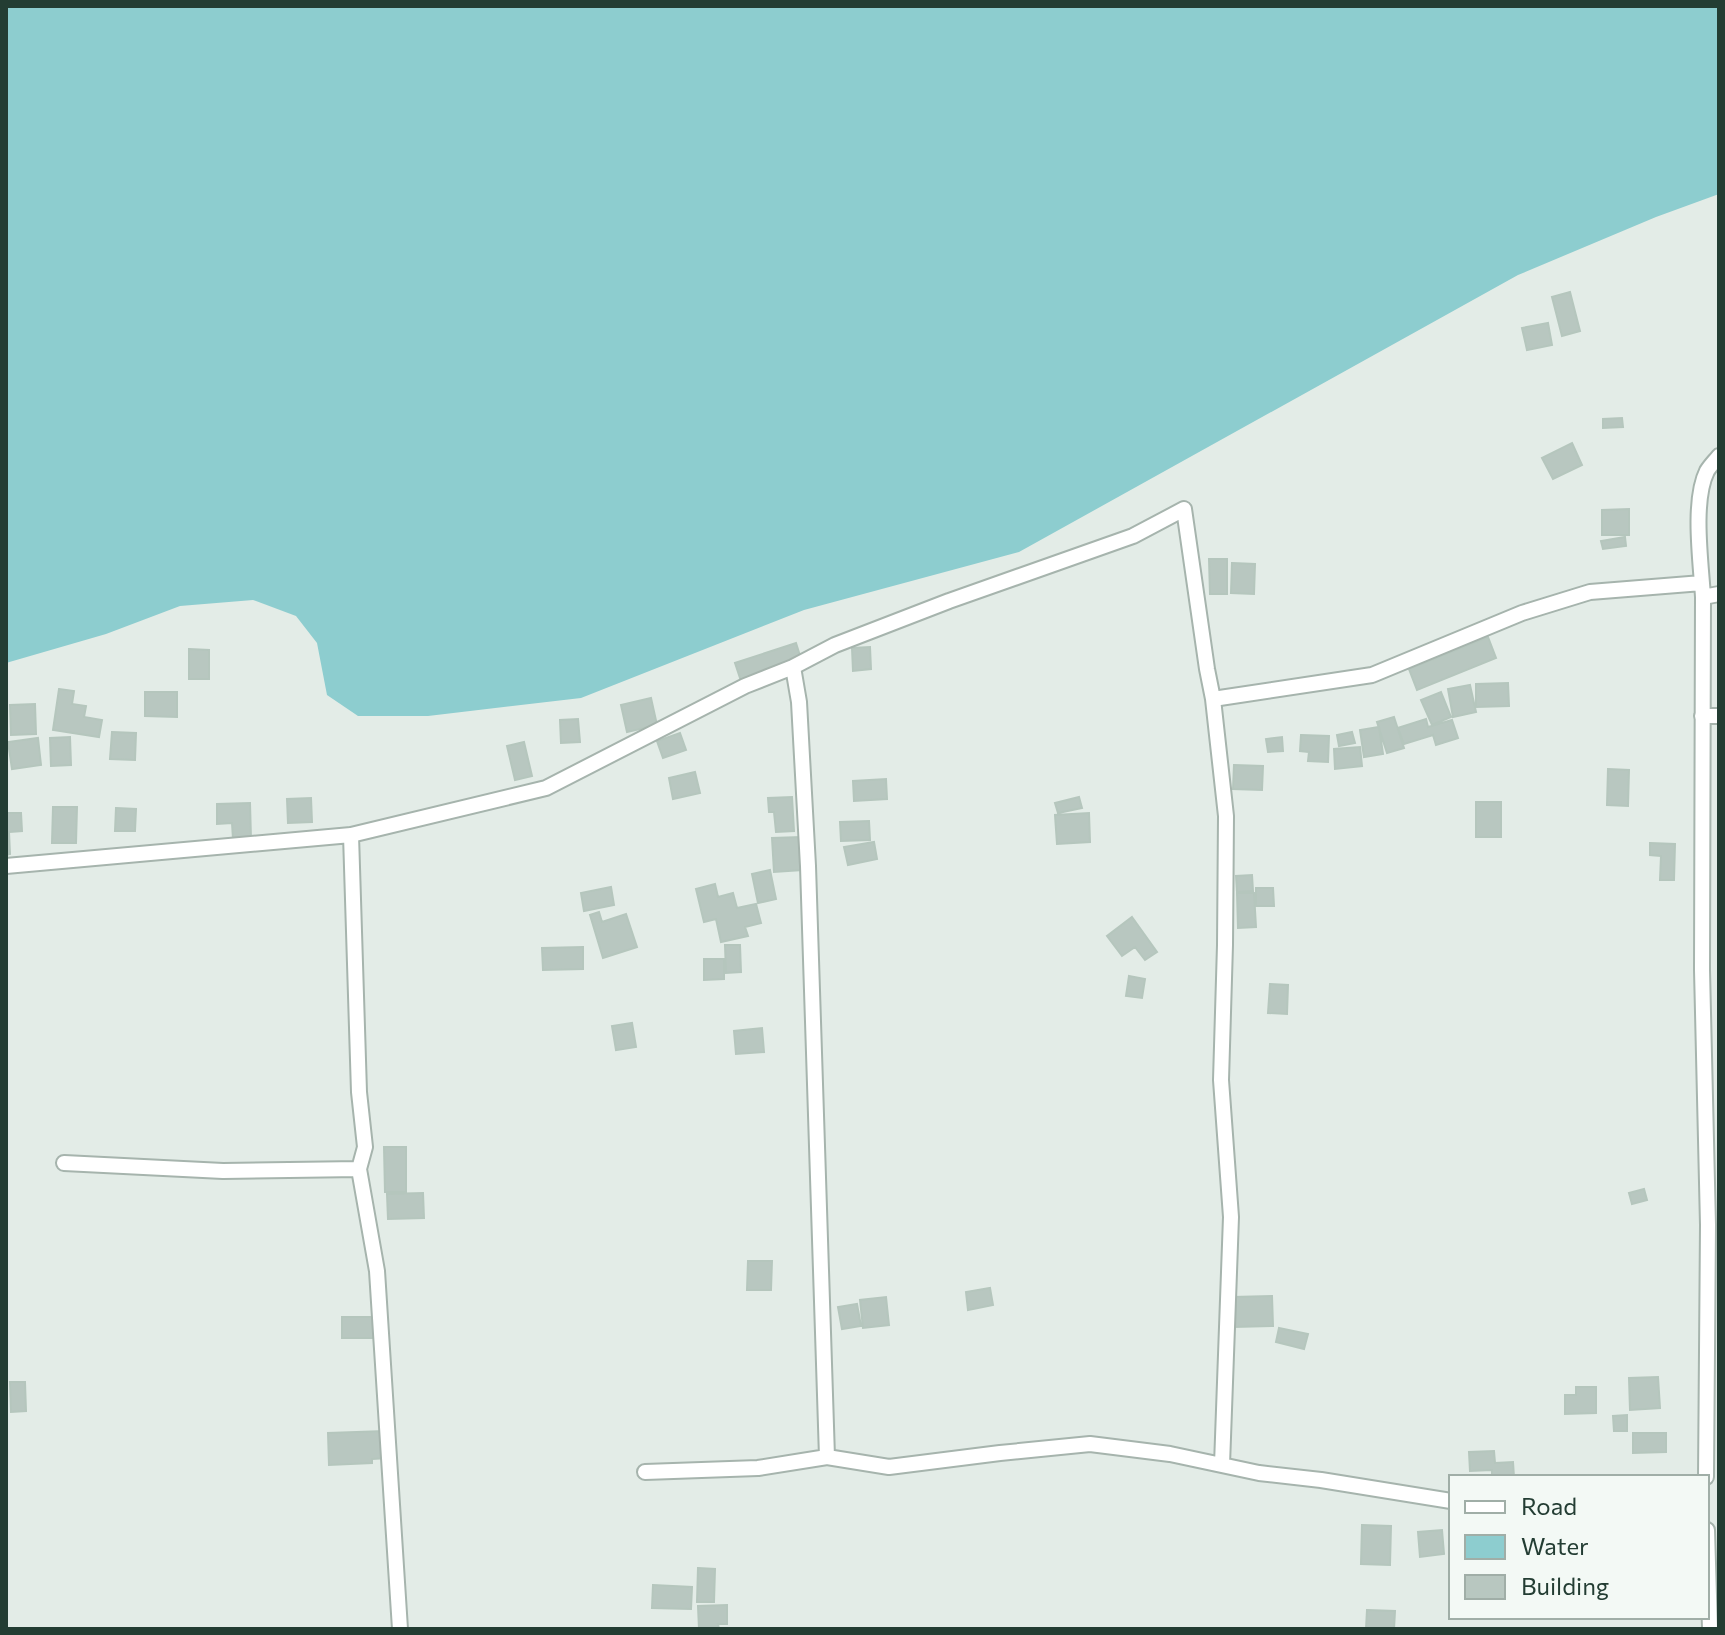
<svg xmlns="http://www.w3.org/2000/svg" width="1725" height="1635" viewBox="0 0 1725 1635" font-family="Commissioner,sans-serif">
<rect width="100%" height="100%" fill="#e3ece7"/>
<path fill="#8dcdcf" d="M6,6H1719V194L1656,217L1518,275L1019,552L804,610L581,698L428,716H358L327,695L317,643L296,616L253,600L180,606L106,634L6,663Z"/>
<path fill="#b8c7c0" stroke="#b5c6bd" stroke-width="2" d="M1570,292L1580,331L1562,336L1552,297Z
M1548,323L1552,345L1527,350L1522,328Z
M1622,418L1623,427L1603,428V419Z
M1572,443L1582,465L1553,479L1542,458Z
M1629,509V535H1602V510Z
M1625,537L1626,546L1603,549L1601,541Z
M1209,559H1227V594H1210Z
M1232,563L1255,564L1254,594L1231,593Z
M1488,637L1496,658L1417,690L1409,669Z
M796,643L802,662L741,681L735,663Z
M870,647L871,669L853,671L852,648Z
M189,649L209,650V679H189Z
M1508,683L1509,706L1476,707V684Z
M1470,685L1476,712L1453,717L1448,689Z
M59,689L74,691L72,704L86,706L84,717L102,720L99,737L53,730Z
M145,692H177V717L145,716Z
M1441,692L1451,717L1432,725L1421,700Z
M651,698L657,725L627,732L621,705Z
M35,704L36,734L11,735L10,705Z
M1394,717L1404,748L1387,753L1377,722Z
M578,719L580,742L561,743L560,720Z
M1426,719L1428,727L1452,720L1458,738L1436,745L1433,735L1404,744L1398,728Z
M1379,727L1383,754L1364,757L1360,730Z
M112,732L136,733L135,760L110,759Z
M1352,732L1355,743L1339,746L1337,735Z
M680,733L686,750L663,758L657,741Z
M1301,735L1329,736L1328,762L1308,761L1309,752L1300,751Z
M70,737L71,765L51,766L50,738Z
M1282,737L1283,751L1268,752L1266,739Z
M38,738L41,765L12,769L8,742Z
M524,742L532,776L515,780L507,746Z
M1360,747L1362,766L1335,769L1334,749Z
M1234,765L1263,766L1262,790L1233,789Z
M1608,769L1629,770L1628,806L1607,805Z
M695,772L700,793L673,799L669,778Z
M886,779L887,799L854,801L853,781Z
M792,797L794,831L776,832L774,812H769L768,798Z
M1079,797L1082,808L1058,813L1055,803Z
M311,798L312,822L288,823L287,799Z
M1476,802H1501V837H1476Z
M250,803L251,839H233L232,823L217,824V804Z
M53,807H77L76,843H52Z
M116,808L136,809L135,831H115Z
M6,813H21L22,831L9,832L10,854L6,855Z
M1089,813L1090,842L1057,844L1055,815Z
M869,821L870,840L841,841L840,822Z
M801,837L802,870L774,872L772,838Z
M874,842L877,859L848,865L844,847Z
M1650,843L1675,844L1674,880H1660L1661,856L1650,855Z
M770,870L776,899L758,903L752,874Z
M1252,875L1253,891L1237,892L1236,876Z
M715,884L718,897L733,893L737,908L756,904L761,923L745,927L748,936L721,942L716,919L704,922L696,889Z
M611,887L614,905L584,911L581,893Z
M1256,888H1273L1274,906H1256Z
M1237,893H1254L1256,927L1238,928Z
M599,912L602,922L626,914L637,947L603,958L590,915Z
M1132,917L1157,952L1145,960L1135,947L1122,956L1107,936Z
M725,945H740L741,972L726,973Z
M583,947V969L543,970L542,948Z
M704,959H724V979L704,980Z
M1129,976L1145,979L1142,998L1126,996Z
M1270,984L1288,985L1287,1014L1268,1013Z
M632,1023L636,1047L616,1050L612,1026Z
M762,1028L764,1052L736,1054L734,1031Z
M384,1147H406V1192H385Z
M1644,1189L1647,1200L1632,1204L1629,1193Z
M423,1193L424,1218L388,1219L387,1194Z
M748,1261H772L771,1290H747Z
M990,1288L993,1305L968,1310L966,1292Z
M1272,1296L1273,1326L1234,1327L1233,1297Z
M886,1297L889,1325L863,1328L860,1300Z
M857,1304L861,1326L842,1329L838,1307Z
M342,1317H379V1338H342Z
M1279,1328L1308,1334L1304,1349L1276,1342Z
M1658,1377L1660,1408L1630,1410L1629,1378Z
M10,1382H25L26,1411L11,1412Z
M1576,1387H1596V1413L1565,1414V1395H1576Z
M1627,1415V1431H1614L1613,1416Z
M385,1431L387,1458L372,1459V1463L329,1465L328,1433Z
M1633,1433H1666V1452L1633,1453Z
M1494,1451L1495,1463L1513,1462L1514,1477H1492V1470L1470,1471L1469,1452Z
M1362,1525L1391,1526L1390,1565L1361,1564Z
M1442,1530L1444,1554L1420,1557L1418,1532Z
M698,1568L715,1569L714,1602H697Z
M653,1585L692,1587L691,1609L652,1608Z
M727,1605V1624H718L719,1629H699L698,1606Z
M1367,1610L1395,1611L1394,1629H1366Z"/>
<g fill="none" stroke-linecap="round" stroke-linejoin="round">
<defs>
<path id="minor" d="M1703,597L1719,594
M793,667L835,645L949,601L1133,536L1184,509L1207,669L1213,699L1226,816L1225,945L1221,1080L1231,1217L1222,1465
M1213,699L1372,675L1522,613L1590,592L1702,583
M1702,716H1719
M351,835L359,1092L365,1147L359,1169L377,1271L400,1629
M6,866L351,835L546,788L745,686L793,667L799,702L808,866L827,1457
M64,1163L223,1171L359,1169
M645,1472L758,1468L827,1457L889,1467L1000,1453L1090,1444L1170,1454L1259,1473L1321,1480L1451,1501
M1706,1477L1708,1225L1702,970L1703,597C1701,563 1692,501 1707,471C1710,466 1715,461 1719,456
M1707,1530L1710,1629"/>
</defs>
<use href="#minor" stroke="#a6b4ad" stroke-width="18"/>
<use href="#minor" stroke="#fff" stroke-width="14"/>
</g>
<rect width="1725" height="1635" fill="none" stroke="#233d33" stroke-width="16"/>
<rect x="1449" y="1475" width="260" height="144" fill="#f3f9f5" stroke="#a0aea7" stroke-width="2"/>
<rect x="1465" y="1501" width="40" height="12" fill="#ffffff" stroke="#a0aea7" stroke-width="2"/>
<text x="1521" y="1515" font-size="24" fill="#233d33">Road</text>
<rect x="1465" y="1535" width="40" height="24" fill="#8dcdcf" stroke="#a0aea7" stroke-width="2"/>
<text x="1521" y="1555" font-size="24" fill="#233d33">Water</text>
<rect x="1465" y="1575" width="40" height="24" fill="#b8c7c0" stroke="#a0aea7" stroke-width="2"/>
<text x="1521" y="1595" font-size="24" fill="#233d33">Building</text>
</svg>
